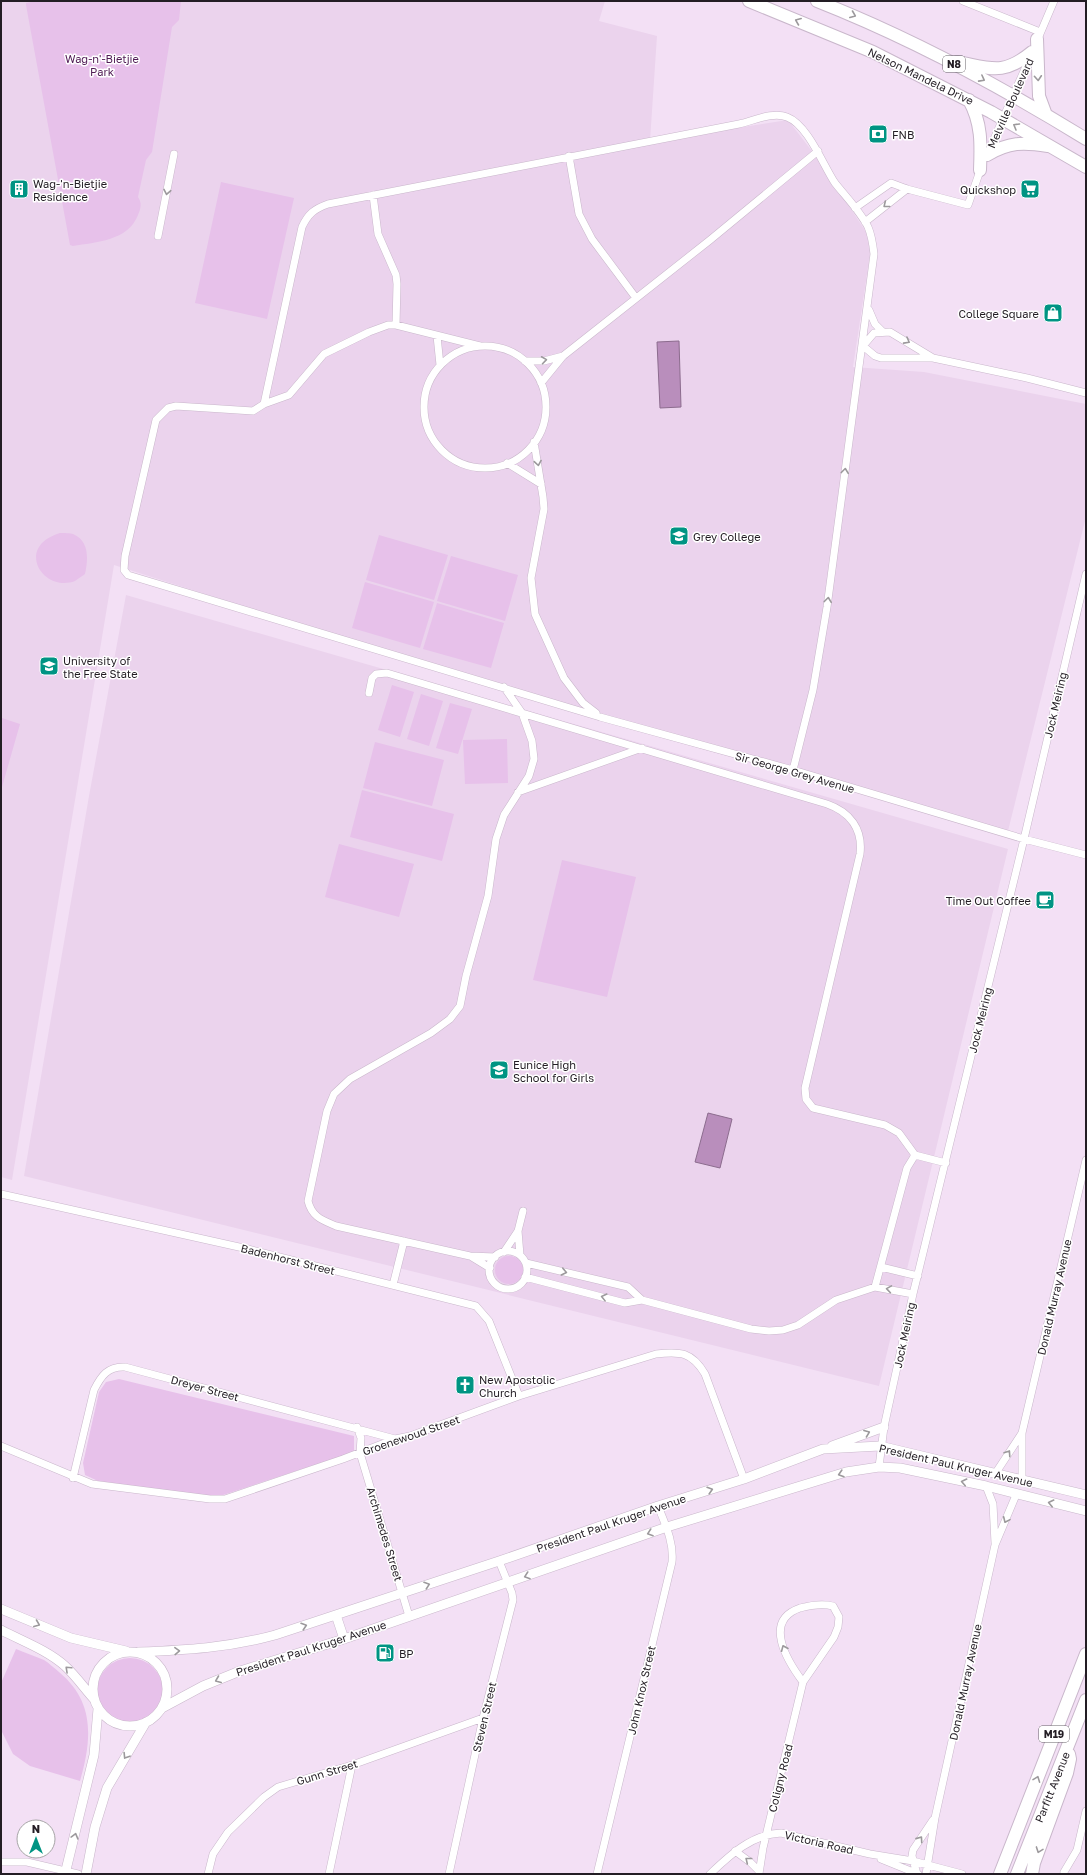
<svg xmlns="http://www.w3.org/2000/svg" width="1087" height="1875" viewBox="0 0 1087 1875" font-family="'Golos Text',sans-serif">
<rect width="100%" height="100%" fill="#f3e0f5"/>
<path fill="#ebd3ed" d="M1,1H605L599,21L657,36L650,141L788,120L815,155L872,241L853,367L924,372L1086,404V517L1007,835L603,721L114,565L12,1180L1,1177Z
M126,595L1008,849L879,1386L24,1176L89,796Z"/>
<path fill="#e7c1ea" d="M36,1H181L179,20L172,27L152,152L146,160L139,192L138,197C142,203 141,208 138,215C128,241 96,242 73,246L70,245L26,5V3Z
M221,182L294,198L267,319L195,303Z
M60,533C64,533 70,533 73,534C90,541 88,560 85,574C82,576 78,579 75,581C43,593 14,547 60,533Z
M379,535L448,555L434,600L366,580Z
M451,556L518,575L505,621L437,601Z
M365,582L434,602L420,648L352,628Z
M437,603L504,623L491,668L423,649Z
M392,685L414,692L400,737L378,730Z
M421,694L443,701L429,746L407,739Z
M450,703L472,709L458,754L436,748Z
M2,718L20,724L2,787L1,723Z
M507,739L508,783L465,784L463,740Z
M375,742L444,760L432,806L363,788Z
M362,790L454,814L442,861L350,837Z
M339,844L414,864L399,917L325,897Z
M562,860L636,877L607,997L533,980Z
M495 1270a14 14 0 1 1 28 0a14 14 0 1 1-28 0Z
M119,1379L354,1436V1452L217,1497L98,1481L85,1475L83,1463L99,1392L106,1382Z
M16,1649C25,1653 35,1656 44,1660C49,1663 54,1668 59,1672C95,1702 92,1739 80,1781L30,1766L13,1754L1,1730V1683Z
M97 1691a33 33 0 1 1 66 0a33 33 0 1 1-66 0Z"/>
<path fill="#b98ebc" stroke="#8c6c8e" d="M679,341L681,407L660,408L657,342Z
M708,1113L732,1119L720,1168L695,1162Z"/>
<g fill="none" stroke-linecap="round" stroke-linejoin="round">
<defs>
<path id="minor" d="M963,1L1040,32
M1037,41L1054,1
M987,155L1031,55
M569,156L579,214L592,239L636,298
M373,195L378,234L396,275L397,284L396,325
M855,208L891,183L907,189L968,205L981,168
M865,222L907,189
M158,236L174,154
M869,310L875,324L882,331
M437,336L440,365
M480,346L396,325H388L369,332L324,354L289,395L264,404L253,411L176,406L168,408L156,420L125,556L124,570L128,575L600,717L793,770L1024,839L1086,855
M863,346L875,356L881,358H933L1027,378L1086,393
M863,346L874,333L890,332L933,358
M424 407a61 61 0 1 1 122 0a61 61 0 1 1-122 0Z
M525,361H544L563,356
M541,383L563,356L710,240L818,151
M264,404L302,227C308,214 314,209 328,204L739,124C753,121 773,111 787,117C808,125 823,165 835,183C846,197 860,211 868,227C872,236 873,245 874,254L827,607L813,690L793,770
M534,442L543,497L544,509L531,578L535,614L564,678L583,703L596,713
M507,463L541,484
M369,693L372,678L376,674L387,673L827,804C850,812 863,829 860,854L805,1088L806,1099L813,1108L885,1125L899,1133L915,1155L946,1163
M518,792L642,748
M1,1194L248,1249L476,1306L489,1321L519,1396
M489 1270a19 19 0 1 1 38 0a19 19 0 1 1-38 0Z
M504,1252L518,1231
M520,1255L518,1231L523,1211
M472,1257L490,1268
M495,1257L470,1256L336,1226C322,1220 312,1217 308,1201L327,1111L334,1094L350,1079L431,1033L450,1019L460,1006L466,976L488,896L496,839L504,815L529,776L534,759L532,741L522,713L504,687
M526,1263L628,1287L642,1300
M881,1267L918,1276
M525,1277L625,1303L642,1300L751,1329L769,1331L783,1330L798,1325L836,1300L875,1287L913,1294
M393,1285L404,1241
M875,1287L907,1168L915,1155
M357,1427L361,1438L360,1453L409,1616
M1,1446L92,1484L210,1499H225L343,1459L395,1439L410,1436L519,1396L656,1354C680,1351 692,1352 705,1374L744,1479
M879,1467L884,1427L913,1294L1024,839L1086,574
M995,1474L1022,1433
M73,1478L94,1390C101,1376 108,1366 125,1367L395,1439
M1022,1479V1433L1086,1160
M986,1486L993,1504L995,1543
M735,1851L750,1862L759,1871
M881,1859L918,1874
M1,1862H27L78,1874
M1064,1872L1077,1850L1086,1811
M208,1874L213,1854L228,1832L264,1797L278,1787L352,1765L483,1718
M329,1874L352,1765
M449,1874L483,1718L513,1600L512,1593L499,1561
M597,1874L672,1562C674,1542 665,1524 658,1506
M710,1874C730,1855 752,1834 781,1833L870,1854L913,1861L962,1874
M759,1874L763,1848L803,1682L834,1637L838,1627L839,1617L833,1606C822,1603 811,1605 800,1608C762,1621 788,1662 803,1682
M917,1874L912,1856L913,1850L933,1820
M926,1874L935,1818L995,1545L1016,1495"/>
<path id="tertiary" d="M832,1446L884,1427
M1,1609L71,1638L126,1651
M336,1615L344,1639
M1,1630C22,1641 47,1650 65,1666C76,1676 84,1688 94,1699
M93 1689a37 37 0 1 1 74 0a37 37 0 1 1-74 0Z
M138,1652C187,1650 227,1648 275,1635L499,1561L658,1506L744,1479L823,1449L880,1446L1086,1495
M162,1708L203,1686L240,1671L344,1639L667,1527L846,1472L879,1467L900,1468L986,1486L1086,1511
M65,1874L94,1755L98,1709
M86,1874L95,1827L107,1788L146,1722"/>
<path id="trunk" d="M749,1L873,52L991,112L1086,167
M817,1C911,38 1000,86 1086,139
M1037,39L1039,96L1046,115
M957,62C991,68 1003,76 1032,52
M969,100C982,123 981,145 980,170
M987,155C1009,142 1023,142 1048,146
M1000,1874L1086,1654
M1017,1874L1086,1700
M1032,1874L1034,1863L1067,1773L1070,1759L1069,1754"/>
</defs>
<use href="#minor" stroke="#c9b7cb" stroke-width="8"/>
<use href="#tertiary" stroke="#c9b7cb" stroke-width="10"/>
<use href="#trunk" stroke="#c9b7cb" stroke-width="14"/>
<use href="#minor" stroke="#fff" stroke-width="7"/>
<use href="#tertiary" stroke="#fff" stroke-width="9"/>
<use href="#trunk" stroke="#fff" stroke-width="12"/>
</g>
<defs><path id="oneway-chevron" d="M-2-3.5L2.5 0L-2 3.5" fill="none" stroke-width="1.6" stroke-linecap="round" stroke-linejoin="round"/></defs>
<g stroke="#9c999c">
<use href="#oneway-chevron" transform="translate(853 15) rotate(22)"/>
<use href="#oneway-chevron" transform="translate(798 21) rotate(-158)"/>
<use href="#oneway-chevron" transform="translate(1038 78) rotate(86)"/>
<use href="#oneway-chevron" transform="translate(982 79) rotate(28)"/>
<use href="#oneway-chevron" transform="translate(1016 126) rotate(-150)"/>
<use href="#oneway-chevron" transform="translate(167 192) rotate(101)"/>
<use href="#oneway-chevron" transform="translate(886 205) rotate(141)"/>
<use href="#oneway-chevron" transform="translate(907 341) rotate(29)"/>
<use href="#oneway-chevron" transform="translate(544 360) rotate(-8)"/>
<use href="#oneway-chevron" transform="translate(538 463) rotate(81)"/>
<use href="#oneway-chevron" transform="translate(845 471) rotate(-83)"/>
<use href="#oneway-chevron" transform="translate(828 600) rotate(-83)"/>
<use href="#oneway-chevron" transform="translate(564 1272) rotate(13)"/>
<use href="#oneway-chevron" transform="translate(889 1289) rotate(-171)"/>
<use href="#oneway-chevron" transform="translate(604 1297) rotate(-166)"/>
<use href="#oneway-chevron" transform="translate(867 1433) rotate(-21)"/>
<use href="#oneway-chevron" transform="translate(1008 1453) rotate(-56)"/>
<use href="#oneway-chevron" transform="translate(841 1474) rotate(163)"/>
<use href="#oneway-chevron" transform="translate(964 1482) rotate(-168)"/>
<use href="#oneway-chevron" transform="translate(710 1490) rotate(-17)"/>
<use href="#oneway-chevron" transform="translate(1051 1503) rotate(-167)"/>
<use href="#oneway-chevron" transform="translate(1006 1520) rotate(114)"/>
<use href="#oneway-chevron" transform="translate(650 1533) rotate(161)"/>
<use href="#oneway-chevron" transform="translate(527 1576) rotate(161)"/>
<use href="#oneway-chevron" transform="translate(427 1585) rotate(-19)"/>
<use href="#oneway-chevron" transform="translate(37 1624) rotate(22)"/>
<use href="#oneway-chevron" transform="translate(304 1626) rotate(-18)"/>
<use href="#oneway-chevron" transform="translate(784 1648) rotate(-113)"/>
<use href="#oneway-chevron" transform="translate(177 1651) rotate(-2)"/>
<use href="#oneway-chevron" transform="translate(68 1669) rotate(-137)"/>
<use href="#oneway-chevron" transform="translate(218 1680) rotate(158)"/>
<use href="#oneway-chevron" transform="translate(126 1756) rotate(122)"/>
<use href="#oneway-chevron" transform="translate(1037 1779) rotate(-69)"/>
<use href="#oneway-chevron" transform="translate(75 1836) rotate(-75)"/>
<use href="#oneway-chevron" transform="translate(920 1839) rotate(-55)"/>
<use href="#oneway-chevron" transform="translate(1039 1850) rotate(110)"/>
<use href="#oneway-chevron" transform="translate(748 1860) rotate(-141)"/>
</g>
<defs>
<symbol id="bank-square" viewBox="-11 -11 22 22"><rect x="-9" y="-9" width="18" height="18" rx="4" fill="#009483" stroke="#fff"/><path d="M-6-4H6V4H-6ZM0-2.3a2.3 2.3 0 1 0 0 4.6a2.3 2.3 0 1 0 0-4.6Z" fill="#fff"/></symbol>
<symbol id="building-square" viewBox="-11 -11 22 22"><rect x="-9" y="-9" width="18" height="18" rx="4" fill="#009483" stroke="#fff"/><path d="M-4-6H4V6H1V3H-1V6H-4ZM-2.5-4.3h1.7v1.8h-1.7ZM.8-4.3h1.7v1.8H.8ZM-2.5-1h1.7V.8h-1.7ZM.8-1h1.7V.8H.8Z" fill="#fff"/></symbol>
<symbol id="supermarket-square" viewBox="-11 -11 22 22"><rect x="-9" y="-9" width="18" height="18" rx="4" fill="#009483" stroke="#fff"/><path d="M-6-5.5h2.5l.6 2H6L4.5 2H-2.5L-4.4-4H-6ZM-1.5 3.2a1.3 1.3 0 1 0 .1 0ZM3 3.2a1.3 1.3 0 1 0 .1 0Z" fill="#fff"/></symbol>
<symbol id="shop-square" viewBox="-11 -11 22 22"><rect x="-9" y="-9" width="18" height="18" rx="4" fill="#009483" stroke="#fff"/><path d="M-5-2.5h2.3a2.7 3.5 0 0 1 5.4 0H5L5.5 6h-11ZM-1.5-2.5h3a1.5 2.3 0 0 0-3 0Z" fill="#fff"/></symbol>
<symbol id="university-square" viewBox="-11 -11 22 22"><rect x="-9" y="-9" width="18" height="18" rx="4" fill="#009483" stroke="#fff"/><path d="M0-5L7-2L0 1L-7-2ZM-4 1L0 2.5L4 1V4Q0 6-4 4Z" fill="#fff"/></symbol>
<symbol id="cafe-square" viewBox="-11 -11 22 22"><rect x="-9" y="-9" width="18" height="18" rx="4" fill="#009483" stroke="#fff"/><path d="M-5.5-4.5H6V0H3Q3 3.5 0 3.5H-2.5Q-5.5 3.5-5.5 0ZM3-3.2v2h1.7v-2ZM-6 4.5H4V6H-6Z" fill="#fff"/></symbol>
<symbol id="school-square" viewBox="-11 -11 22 22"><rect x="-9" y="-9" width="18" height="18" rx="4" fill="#009483" stroke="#fff"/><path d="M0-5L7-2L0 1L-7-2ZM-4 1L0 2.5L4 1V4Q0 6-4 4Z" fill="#fff"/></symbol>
<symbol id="church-square" viewBox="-11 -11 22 22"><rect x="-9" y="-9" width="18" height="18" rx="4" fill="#009483" stroke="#fff"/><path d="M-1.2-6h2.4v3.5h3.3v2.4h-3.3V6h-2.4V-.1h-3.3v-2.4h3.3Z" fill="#fff"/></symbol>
<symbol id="fuel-square" viewBox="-11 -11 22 22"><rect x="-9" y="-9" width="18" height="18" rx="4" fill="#009483" stroke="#fff"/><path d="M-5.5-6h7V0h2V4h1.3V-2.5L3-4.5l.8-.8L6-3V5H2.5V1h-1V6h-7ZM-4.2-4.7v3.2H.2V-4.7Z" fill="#fff"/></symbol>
</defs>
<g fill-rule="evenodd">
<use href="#bank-square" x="867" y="123" width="22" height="22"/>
<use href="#building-square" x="8" y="178" width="22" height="22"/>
<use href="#supermarket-square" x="1019" y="178" width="22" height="22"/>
<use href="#shop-square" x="1042" y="302" width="22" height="22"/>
<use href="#university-square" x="668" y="525" width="22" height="22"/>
<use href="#university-square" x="38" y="655" width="22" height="22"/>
<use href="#cafe-square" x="1034" y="889" width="22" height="22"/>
<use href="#school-square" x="488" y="1059" width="22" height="22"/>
<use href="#church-square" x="454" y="1374" width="22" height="22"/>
<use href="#fuel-square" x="374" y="1642" width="22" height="22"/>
</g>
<g text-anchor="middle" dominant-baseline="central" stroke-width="3" stroke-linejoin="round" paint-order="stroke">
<g fill="#fff" stroke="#656166" stroke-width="1">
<rect x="943" y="56" width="22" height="16" rx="3"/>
<rect x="1039" y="1726" width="30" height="16" rx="3"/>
</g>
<g font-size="10" font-weight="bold" fill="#231d24">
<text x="954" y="64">N8</text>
<text x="1054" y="1734">M19</text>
</g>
<g font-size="11" fill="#501c55" stroke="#fff">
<text x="102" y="58">Wag-n'-Bietjie<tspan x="102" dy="13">Park</tspan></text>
</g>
<g font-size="11" fill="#231d24" stroke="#fff">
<text transform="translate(921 76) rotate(26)">Nelson Mandela Drive</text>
<text transform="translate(1010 103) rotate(-66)">Melville Boulevard</text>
<text transform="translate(1055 705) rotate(-77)">Jock Meiring</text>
<text transform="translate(795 772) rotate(16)">Sir George Grey Avenue</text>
<text transform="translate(980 1020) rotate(-76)">Jock Meiring</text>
<text transform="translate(288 1259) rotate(14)">Badenhorst Street</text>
<text transform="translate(1054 1297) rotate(-77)">Donald Murray Avenue</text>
<text transform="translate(904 1335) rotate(-78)">Jock Meiring</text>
<text transform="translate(205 1388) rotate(15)">Dreyer Street</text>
<text transform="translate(411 1435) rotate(-19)">Groenewoud Street</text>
<text transform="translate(956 1465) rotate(13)">President Paul Kruger Avenue</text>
<text transform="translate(611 1523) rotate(-19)">President Paul Kruger Avenue</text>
<text transform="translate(385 1534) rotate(73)">Archimedes Street</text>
<text transform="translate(311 1648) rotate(-18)">President Paul Kruger Avenue</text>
<text transform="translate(965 1682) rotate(-78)">Donald Murray Avenue</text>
<text transform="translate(641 1690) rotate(-77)">John Knox Street</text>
<text transform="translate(484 1717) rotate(-77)">Steven Street</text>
<text transform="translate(327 1772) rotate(-17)">Gunn Street</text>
<text transform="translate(780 1778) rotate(-76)">Coligny Road</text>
<text transform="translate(1052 1787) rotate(-68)">Parfitt Avenue</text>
<text transform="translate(819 1842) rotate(13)">Victoria Road</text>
</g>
<g font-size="11" fill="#231d24" stroke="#fff" text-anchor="start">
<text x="892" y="134">FNB</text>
<text x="33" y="183">Wag-'n-Bietjie<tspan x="33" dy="13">Residence</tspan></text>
<text x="1016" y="189" text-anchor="end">Quickshop</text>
<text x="1039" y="313" text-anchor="end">College Square</text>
<text x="693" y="536">Grey College</text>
<text x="63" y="660">University of<tspan x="63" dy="13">the Free State</tspan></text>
<text x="1031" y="900" text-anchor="end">Time Out Coffee</text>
<text x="513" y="1064">Eunice High<tspan x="513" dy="13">School for Girls</tspan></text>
<text x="479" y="1379">New Apostolic<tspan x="479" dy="13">Church</tspan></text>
<text x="399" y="1653">BP</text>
</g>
</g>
<rect width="1087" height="1875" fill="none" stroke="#231d24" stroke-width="4"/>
<g transform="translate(36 1839)"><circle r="19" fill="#ffffff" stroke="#a7a5a7"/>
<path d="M0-3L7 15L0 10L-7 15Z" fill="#009483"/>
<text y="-6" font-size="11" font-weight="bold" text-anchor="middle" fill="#231d24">N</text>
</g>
</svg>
